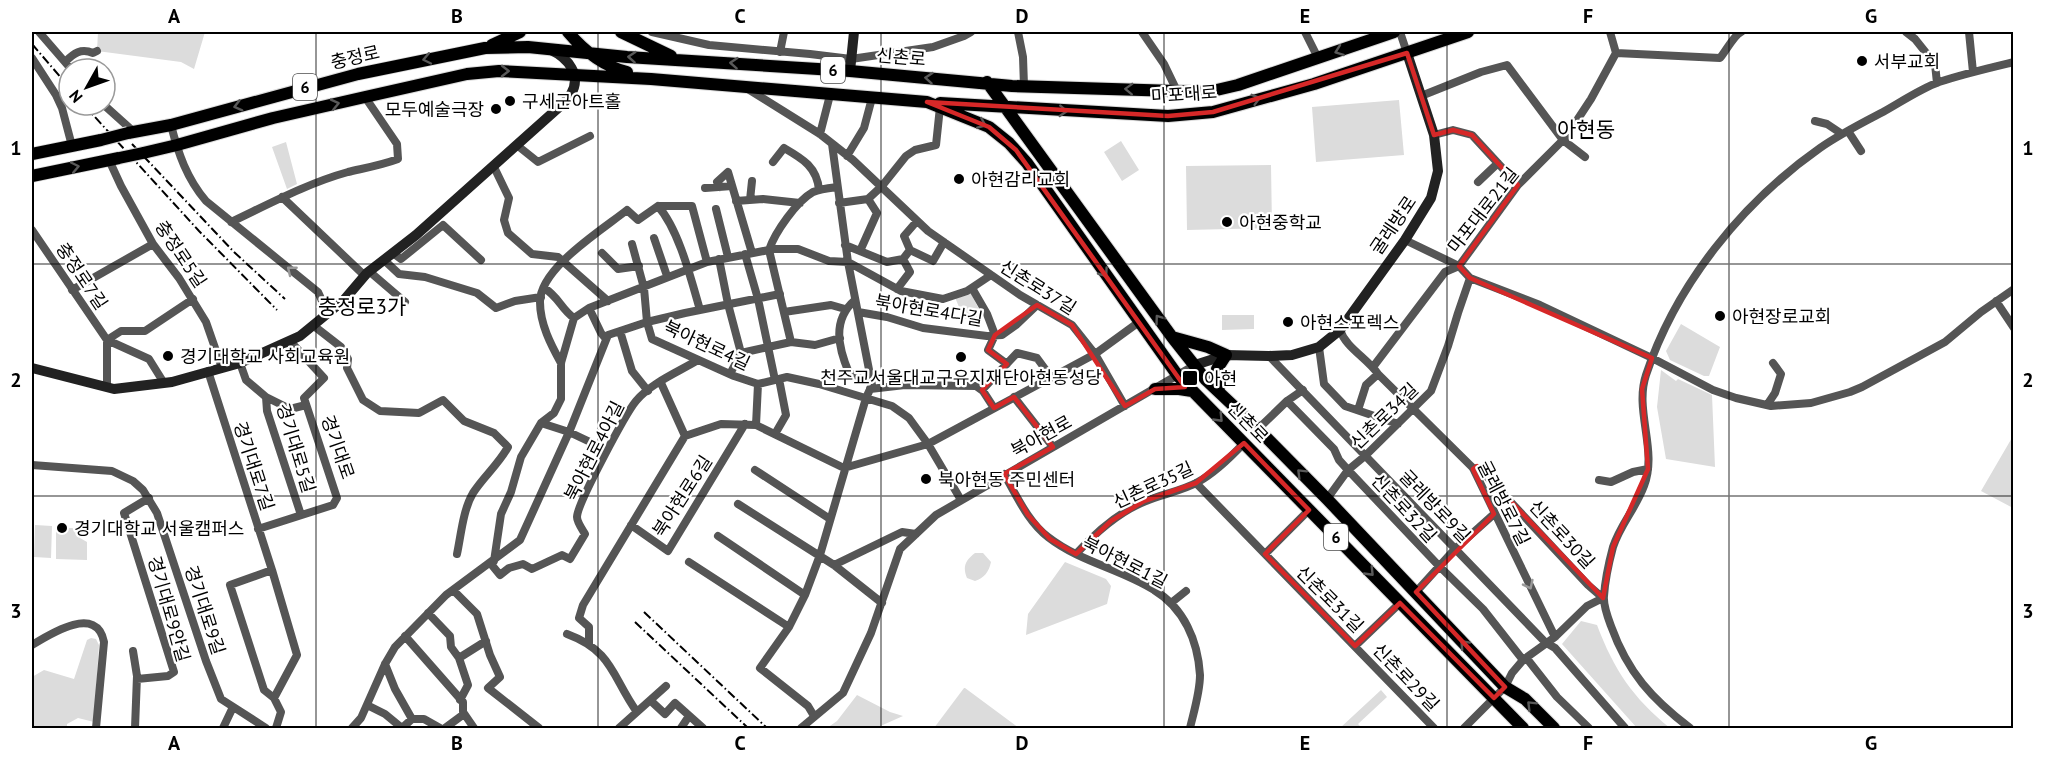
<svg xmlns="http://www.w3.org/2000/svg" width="2045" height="760" viewBox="0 0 2045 760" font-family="'PT Sans','Noto Sans KR',sans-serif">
<rect width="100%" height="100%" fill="#fff"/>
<path fill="#dcdcdc" d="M98,32H205L194,69L181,62L97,51Z
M1399,100L1404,155L1316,162L1312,107Z
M1121,141L1139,170L1122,181L1104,152Z
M286,142L297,184L287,189L272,147Z
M1271,165L1272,228L1187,230L1186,166Z
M969,290L983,317L964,319L954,295Z
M1222,315H1254V329L1222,330Z
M1681,324L1720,347L1709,376H1704L1670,360L1666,351Z
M1661,370L1676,381L1678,379L1712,395L1715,467L1666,459L1657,407Z
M2013,436V508L1981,491Z
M35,525L52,526L51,558L34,557Z
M56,528H80V538L87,542V560L56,559Z
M975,553H983L991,562C989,572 984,578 975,581L967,578C962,566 966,560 975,553Z
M1065,562L1106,579L1111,586L1107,604L1026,635L1028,614Z
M1581,621L1597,625C1614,670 1633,698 1670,728H1637L1562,644Z
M91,638L96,639L99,645L94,722L78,718L67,724V728H32V677L44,670L74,679L87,640Z
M964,688H965L1019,728H934Z
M1381,690L1387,697L1358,724L1362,728H1340Z
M857,695L890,712L903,716L876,728H827L837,721Z"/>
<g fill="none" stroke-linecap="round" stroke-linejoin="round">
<defs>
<path id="primary" d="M568,32C584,51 603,66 627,72
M621,32L671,56
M492,45L520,32
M987,82L1172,337L1206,380L1258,429L1327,499L1505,687L1525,699L1554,728
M940,103L1168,116L1213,112L1314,84L1468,32
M128,133L171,125L358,74L485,48L528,47L627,57L850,71L1012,86L1208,92L1238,85L1394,32
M143,153L177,145L273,118L365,97L467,74L499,71L651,79L927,102L989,127L1009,143L1027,163L1178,376L1523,728
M32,154L101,140
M32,176L119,158
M1172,337L1208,347L1226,355L1217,369L1219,392
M1155,389H1179L1192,391"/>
</defs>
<use href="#primary" stroke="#dbdbdb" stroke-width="14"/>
<path stroke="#555" stroke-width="8" d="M39,32L71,69
M652,32L709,45L810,54L851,59L933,47L964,36L971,32
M1018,32L1023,57L1024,86
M1142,32L1164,64L1177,91
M1305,32L1318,58
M1400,32L1407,53
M1906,32L1915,39L1935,64L1937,83
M1969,32L1973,72
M780,52L784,32
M1616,53L1720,58C1726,51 1734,35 1741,32
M32,58L56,95L62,108L72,146
M65,62C74,53 81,48 93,53L97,51
M748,89L820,134L853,160L928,231L1020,295L1072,325L1095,354L1125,406
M1421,96L1481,72L1507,65L1563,140L1585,157
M104,105L134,132
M1815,121L1827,124L1842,134
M171,125C178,153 187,179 206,201L318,292L328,314
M1848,131L1861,151
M820,134L830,95
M1434,135L1453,130L1472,135L1518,185
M518,146L538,162L590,136
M847,156L864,128L872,98
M109,160L121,186L153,244L179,278L206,322L222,368
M773,162L784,148C803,159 817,167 819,190
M494,167L509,198L504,220L508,233L532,254L558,257L608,301
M1478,182L1498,163
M720,187L717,182L728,172L752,253
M705,188L732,186
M282,197L365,276
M750,200L752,181
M736,201L763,199L800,203
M839,203L868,199
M658,206C679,230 691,279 700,310
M716,209L728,257
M231,222C269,204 308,183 348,172C365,168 382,165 398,159L397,144L365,97
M32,230L107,340V387
M654,238L667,276
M1405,240L1459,266L1470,278L1540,305L1652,358L1713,390L1736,398L1771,406L1811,403L1850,392L1862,387L1945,342L1981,312L2014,289
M632,244L644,288L647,322L652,339L734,376L758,384L787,377L819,384L892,406L909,418L928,444L961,500
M845,245L887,262L903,259L910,250L933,261L944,242
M910,250L904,236L917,221
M860,251L877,213L868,199L882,186L906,156L915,150L936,145L940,107
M393,253L401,259L443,225L481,260
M602,253L618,269L639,266
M745,254L758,299L775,380
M719,259L728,304L741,353
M384,260L399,274L425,277L477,293L496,308L515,301L541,297
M370,272L405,302
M544,288C559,297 561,309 574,318
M972,288L987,314L995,335L988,350L1007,364
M897,289L910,272L903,259
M72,290L153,244
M855,300C832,320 838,347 849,373L871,381
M1996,301L2014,328
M589,308L601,333L606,339
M784,312L831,305L845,309
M858,312L887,317L923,328L987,336L1002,335L1016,325L1037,305
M574,318L589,308L707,262L774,249H798L829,261L848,262L901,291L943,299L967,291L991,275
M314,326L341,347L348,359L347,368L363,400L380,411L419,413L443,400L464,421L494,433L508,447C498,465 484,476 473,493C463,510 461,535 457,554
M1340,330C1346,348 1367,358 1378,374L1473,468L1555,637
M620,331L632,371L648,391
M107,340L121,331H145L193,299
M107,340L149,359L164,383
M791,342L769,250C775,232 797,201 813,192C820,189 829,188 837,187
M1319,347L1324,384L1345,406L1398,424
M1269,356L1545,642L1555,648L1625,728
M240,363L246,380L266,397L267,411L301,515
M561,363C551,345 540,324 540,302C540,268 602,230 627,210L638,220L658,206H692L707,262
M1373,367L1445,272L1459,266L1518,185L1566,137L1591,99L1616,53L1610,32
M208,371L272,570L297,655L274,698L281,712L276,728
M730,374L741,353L791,342L815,345L840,338
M661,383L685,436
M870,389L905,385L976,386L983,391L994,408
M982,390L1017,353L1037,358L1051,377
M1303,390L1287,401L1334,449L1339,460L1348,470L1439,566L1483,609L1523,660H1528L1557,697L1589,728
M266,397L290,409L306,405
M1014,397L1053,447
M1767,405L1775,393L1781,374L1773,363
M1358,410L1366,385L1378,374
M541,423L569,432L607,450
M756,425L758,384
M1258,429L1287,401
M775,434L786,415L779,379
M32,465L112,471L133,481L143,490L157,513L206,661L221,699L266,728
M844,468L928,444L1095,354L1139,322
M1473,468L1480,469L1588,585L1603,598
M755,470L830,519
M1004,474C1017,496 1028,522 1048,537C1080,562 1121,569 1154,590C1184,608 1198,641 1200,675C1200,692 1194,711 1190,728
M1599,480L1611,482L1633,472L1648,469
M1196,483L1434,728
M1327,499L1348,470L1365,456L1431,391L1448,346L1458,313L1470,278
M738,504L834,565L882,603
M631,525L668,551L745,424
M258,529L333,505L337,498L304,398L324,378L290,341
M718,536L805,595
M1076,554C1096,532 1118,512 1146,501C1162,494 1182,491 1198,482C1216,472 1230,458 1244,443
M1265,554L1309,510
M494,561L501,514L511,492L521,457L541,423L554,413L561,399V363L574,318
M689,562L789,627
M491,564L500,575L509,568L523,564L532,569L562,555L570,559L585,534C582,529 577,522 577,517C577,504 626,413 636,401C651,383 678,372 698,360
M834,565L902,532L916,534
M272,570L230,585L264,690L274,698
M453,590L477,614L490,655L500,677L488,688L539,728
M1416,592L1455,549L1494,514
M1171,603L1186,591
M428,613L450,636L451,647L459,658L468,685L460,700
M567,634C613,651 612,677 637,712
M405,636L463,702V712L474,728
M589,644V627L579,618L583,605L685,436L721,424L756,425L844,468
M32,645C50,634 97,604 104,642L96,728
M1355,646L1400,603
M133,651L137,676L135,728
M459,658L486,641
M385,664L395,689L412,719H424L440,728
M137,679L168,676L174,672L124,513L149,498
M651,701L665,714L675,703L703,728
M367,705L385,714L402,728L412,719
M814,716L808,706L760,668L789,627L805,595L820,555L866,398L872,385L848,262L832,144
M223,728L233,707
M352,728L361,718L385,664L395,647L446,595L520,540L570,430L608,335L647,322L685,313L780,294
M445,728L464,714
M619,728L666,686
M681,728L689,716
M801,728L843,693L871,633L900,549L936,515L1195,365
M1464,728L1505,687L1512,673L1523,660L1555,637L1587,606L1603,598
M1690,728C1652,699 1628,673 1611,626C1608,618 1603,605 1604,596C1605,580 1609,562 1613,547C1620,525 1636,508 1644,486C1658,450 1634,411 1646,375C1676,284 1743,202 1820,148C1840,134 1862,123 1883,112C1901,102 1920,89 1939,82C1963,74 1989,68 2014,62"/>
<path stroke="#222" stroke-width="10" d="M850,71L854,32
M1195,365L1226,355L1269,356L1292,355L1319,347L1340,330L1405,240L1431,198L1438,171L1434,135L1407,53
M32,368L114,389L172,382L240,363L300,336L344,300L367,273L416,235L557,109C562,105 567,100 571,94C582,75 568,58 551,50"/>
<use href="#primary" stroke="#000" stroke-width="12"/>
<path stroke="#000" stroke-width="2" stroke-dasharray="9 3 1.5 3" stroke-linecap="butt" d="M32,44L69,87
M84,105L199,231L277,310
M132,144L234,252L285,299
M644,612L767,728
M635,622L748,728"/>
<defs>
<path id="primary-bridge" d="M101,140L128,133
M119,158L143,153"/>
</defs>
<use href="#primary-bridge" stroke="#dbdbdb" stroke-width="14" stroke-linecap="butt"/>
<use href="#primary-bridge" stroke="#000" stroke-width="12"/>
</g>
<defs><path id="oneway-chevron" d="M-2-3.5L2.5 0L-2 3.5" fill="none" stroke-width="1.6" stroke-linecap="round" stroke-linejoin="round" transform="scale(1.5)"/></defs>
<g stroke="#595959">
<use href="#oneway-chevron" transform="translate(1339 51) rotate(160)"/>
<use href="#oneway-chevron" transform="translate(632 57) rotate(-176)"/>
<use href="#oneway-chevron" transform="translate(427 59) rotate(168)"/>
<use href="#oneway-chevron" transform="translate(734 63) rotate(-176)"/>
<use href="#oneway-chevron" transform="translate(505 71)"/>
<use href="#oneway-chevron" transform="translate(929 78) rotate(-175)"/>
<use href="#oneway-chevron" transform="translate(1129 89) rotate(-178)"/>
<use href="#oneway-chevron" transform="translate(1256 99) rotate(-16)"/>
<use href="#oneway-chevron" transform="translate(335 104) rotate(-13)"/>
<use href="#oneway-chevron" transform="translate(238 106) rotate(165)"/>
<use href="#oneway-chevron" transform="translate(1063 111) rotate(3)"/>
<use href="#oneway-chevron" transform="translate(982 124) rotate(23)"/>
<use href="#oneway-chevron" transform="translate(75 167) rotate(-12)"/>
<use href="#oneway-chevron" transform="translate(1104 273) rotate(55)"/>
<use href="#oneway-chevron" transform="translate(1159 319) rotate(-126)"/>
<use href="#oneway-chevron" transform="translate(1219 418) rotate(46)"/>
<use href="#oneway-chevron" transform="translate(1301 473) rotate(-135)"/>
<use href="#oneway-chevron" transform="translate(1370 572) rotate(46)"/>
<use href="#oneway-chevron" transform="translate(1464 644) rotate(-133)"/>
<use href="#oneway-chevron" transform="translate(1531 705) rotate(-135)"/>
</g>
<g stroke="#999">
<use href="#oneway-chevron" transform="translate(291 270) rotate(-141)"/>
<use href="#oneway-chevron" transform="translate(1529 585) rotate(64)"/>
</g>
<path fill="none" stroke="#d62828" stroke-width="4.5" stroke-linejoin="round" d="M1407,53L1434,135L1453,130L1472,135L1518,185L1459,266L1470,278L1652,358L1642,389L1648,469L1613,547L1603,598L1477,466L1473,469L1494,514L1416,592L1505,687L1494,698L1400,603L1355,646L1265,554L1309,510L1244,443L1196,483L1144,501L1111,521L1076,554L1050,539L1028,515L1004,474L1053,447L1014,397L994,408L982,390L1007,364L988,350L995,335L1037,305L1072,325L1125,406L1155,389L1185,387L1016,150L989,127L927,102L1168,116L1213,112Z"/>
<path fill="none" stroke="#000" stroke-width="1.5" stroke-opacity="0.55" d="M316,32V728M598,32V728M881,32V728M1164,32V728M1447,32V728M1729,32V728M32,264H2014M32,496H2014"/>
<g fill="#000" stroke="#fff" stroke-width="2">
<circle cx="1862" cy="61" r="6"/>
<circle cx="510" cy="101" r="6"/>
<circle cx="496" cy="109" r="6"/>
<circle cx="959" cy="179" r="6"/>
<circle cx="1227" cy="222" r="6"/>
<circle cx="1720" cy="316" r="6"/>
<circle cx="1288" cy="322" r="6"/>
<circle cx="168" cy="356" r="6"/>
<circle cx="961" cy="357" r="6"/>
<rect x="1182" y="370" width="16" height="16" rx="3"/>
<circle cx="926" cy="479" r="6"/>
<circle cx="62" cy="528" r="6"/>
</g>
<g text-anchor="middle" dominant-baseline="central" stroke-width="4.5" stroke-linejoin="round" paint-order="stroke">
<g fill="#fff" stroke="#4c4c4c" stroke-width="1.5">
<rect x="821" y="57" width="24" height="26" rx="4.5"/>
<rect x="293" y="74" width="24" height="26" rx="4.5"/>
<rect x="1324" y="524" width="24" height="26" rx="4.5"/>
</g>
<g font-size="16" font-weight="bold" fill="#000">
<text x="833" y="70">6</text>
<text x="305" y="87">6</text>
<text x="1336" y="537">6</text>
</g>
<g font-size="18" fill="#000" stroke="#fff">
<text transform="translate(355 57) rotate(-13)">충정로</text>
<text transform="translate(901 57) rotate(5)">신촌로</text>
<text transform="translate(1184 94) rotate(-4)">마포대로</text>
<text transform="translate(1483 210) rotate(-52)">마포대로21길</text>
<text transform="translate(1393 225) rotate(-56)">굴레방로</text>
<text transform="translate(181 254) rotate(56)">충정로5길</text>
<text transform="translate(82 276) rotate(56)">충정로7길</text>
<text transform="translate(1038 287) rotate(32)">신촌로37길</text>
<text transform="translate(929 310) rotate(10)">북아현로4다길</text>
<text transform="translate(707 345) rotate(25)">북아현로4길</text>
<text transform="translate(1384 416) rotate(-44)">신촌로34길</text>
<text transform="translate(1248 422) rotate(46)">신촌로</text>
<text transform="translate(1041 436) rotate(-29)">북아현로</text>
<text transform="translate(338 447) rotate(71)">경기대로</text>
<text transform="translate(296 448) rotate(73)">경기대로5길</text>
<text transform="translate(594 451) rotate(-63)">북아현로4아길</text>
<text transform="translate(254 466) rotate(72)">경기대로7길</text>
<text transform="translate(1153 485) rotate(-25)">신촌로35길</text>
<text transform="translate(682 496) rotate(-57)">북아현로6길</text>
<text transform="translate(1504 503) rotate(63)">굴레방로7길</text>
<text transform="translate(1435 506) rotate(46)">굴레방로9길</text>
<text transform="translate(1404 508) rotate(47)">신촌로32길</text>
<text transform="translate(1562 534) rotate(47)">신촌로30길</text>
<text transform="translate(1125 562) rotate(27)">북아현로1길</text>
<text transform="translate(1330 599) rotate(45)">신촌로31길</text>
<text transform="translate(169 609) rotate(74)">경기대로9안길</text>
<text transform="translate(205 610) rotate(72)">경기대로9길</text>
<text transform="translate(1406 677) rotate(46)">신촌로29길</text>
</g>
<g font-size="18" fill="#000" stroke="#fff" text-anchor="start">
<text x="1874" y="61">서부교회</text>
<text x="522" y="101">구세군아트홀</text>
<text x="484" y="109" text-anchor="end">모두예술극장</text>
<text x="971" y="179">아현감리교회</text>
<text x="1239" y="222">아현중학교</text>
<text x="1732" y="316">아현장로교회</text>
<text x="1300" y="322">아현스포렉스</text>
<text x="180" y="356">경기대학교 사회교육원</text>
<text x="961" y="377" text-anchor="middle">천주교서울대교구유지재단아현동성당</text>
<text x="1204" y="378">아현</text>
<text x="938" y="479">북아현동 주민센터</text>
<text x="74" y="528">경기대학교 서울캠퍼스</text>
</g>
<g font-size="21" fill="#000" stroke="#fff">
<text x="1586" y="129">아현동</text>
<text x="362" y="306">충정로3가</text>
</g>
</g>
<rect width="2045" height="760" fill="none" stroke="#ffffff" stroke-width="66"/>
<g transform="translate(87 87) rotate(230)"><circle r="28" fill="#ffffff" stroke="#999999" stroke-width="1.5"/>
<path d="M0-4.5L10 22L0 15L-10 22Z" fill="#000000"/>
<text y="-9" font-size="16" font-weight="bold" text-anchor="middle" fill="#000000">N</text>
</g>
<rect x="33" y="33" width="1979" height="694" fill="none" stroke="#000" stroke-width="2"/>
<g font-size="20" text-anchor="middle" font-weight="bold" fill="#000">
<text x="174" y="23">A</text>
<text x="457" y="23">B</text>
<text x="740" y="23">C</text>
<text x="1022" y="23">D</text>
<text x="1305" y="23">E</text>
<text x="1588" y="23">F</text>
<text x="1871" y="23">G</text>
<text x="16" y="155">1</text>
<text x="2028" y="155">1</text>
<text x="16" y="387">2</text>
<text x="2028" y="387">2</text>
<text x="16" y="618">3</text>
<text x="2028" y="618">3</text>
<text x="174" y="750">A</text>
<text x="457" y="750">B</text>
<text x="740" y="750">C</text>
<text x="1022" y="750">D</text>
<text x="1305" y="750">E</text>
<text x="1588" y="750">F</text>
<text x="1871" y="750">G</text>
</g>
</svg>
